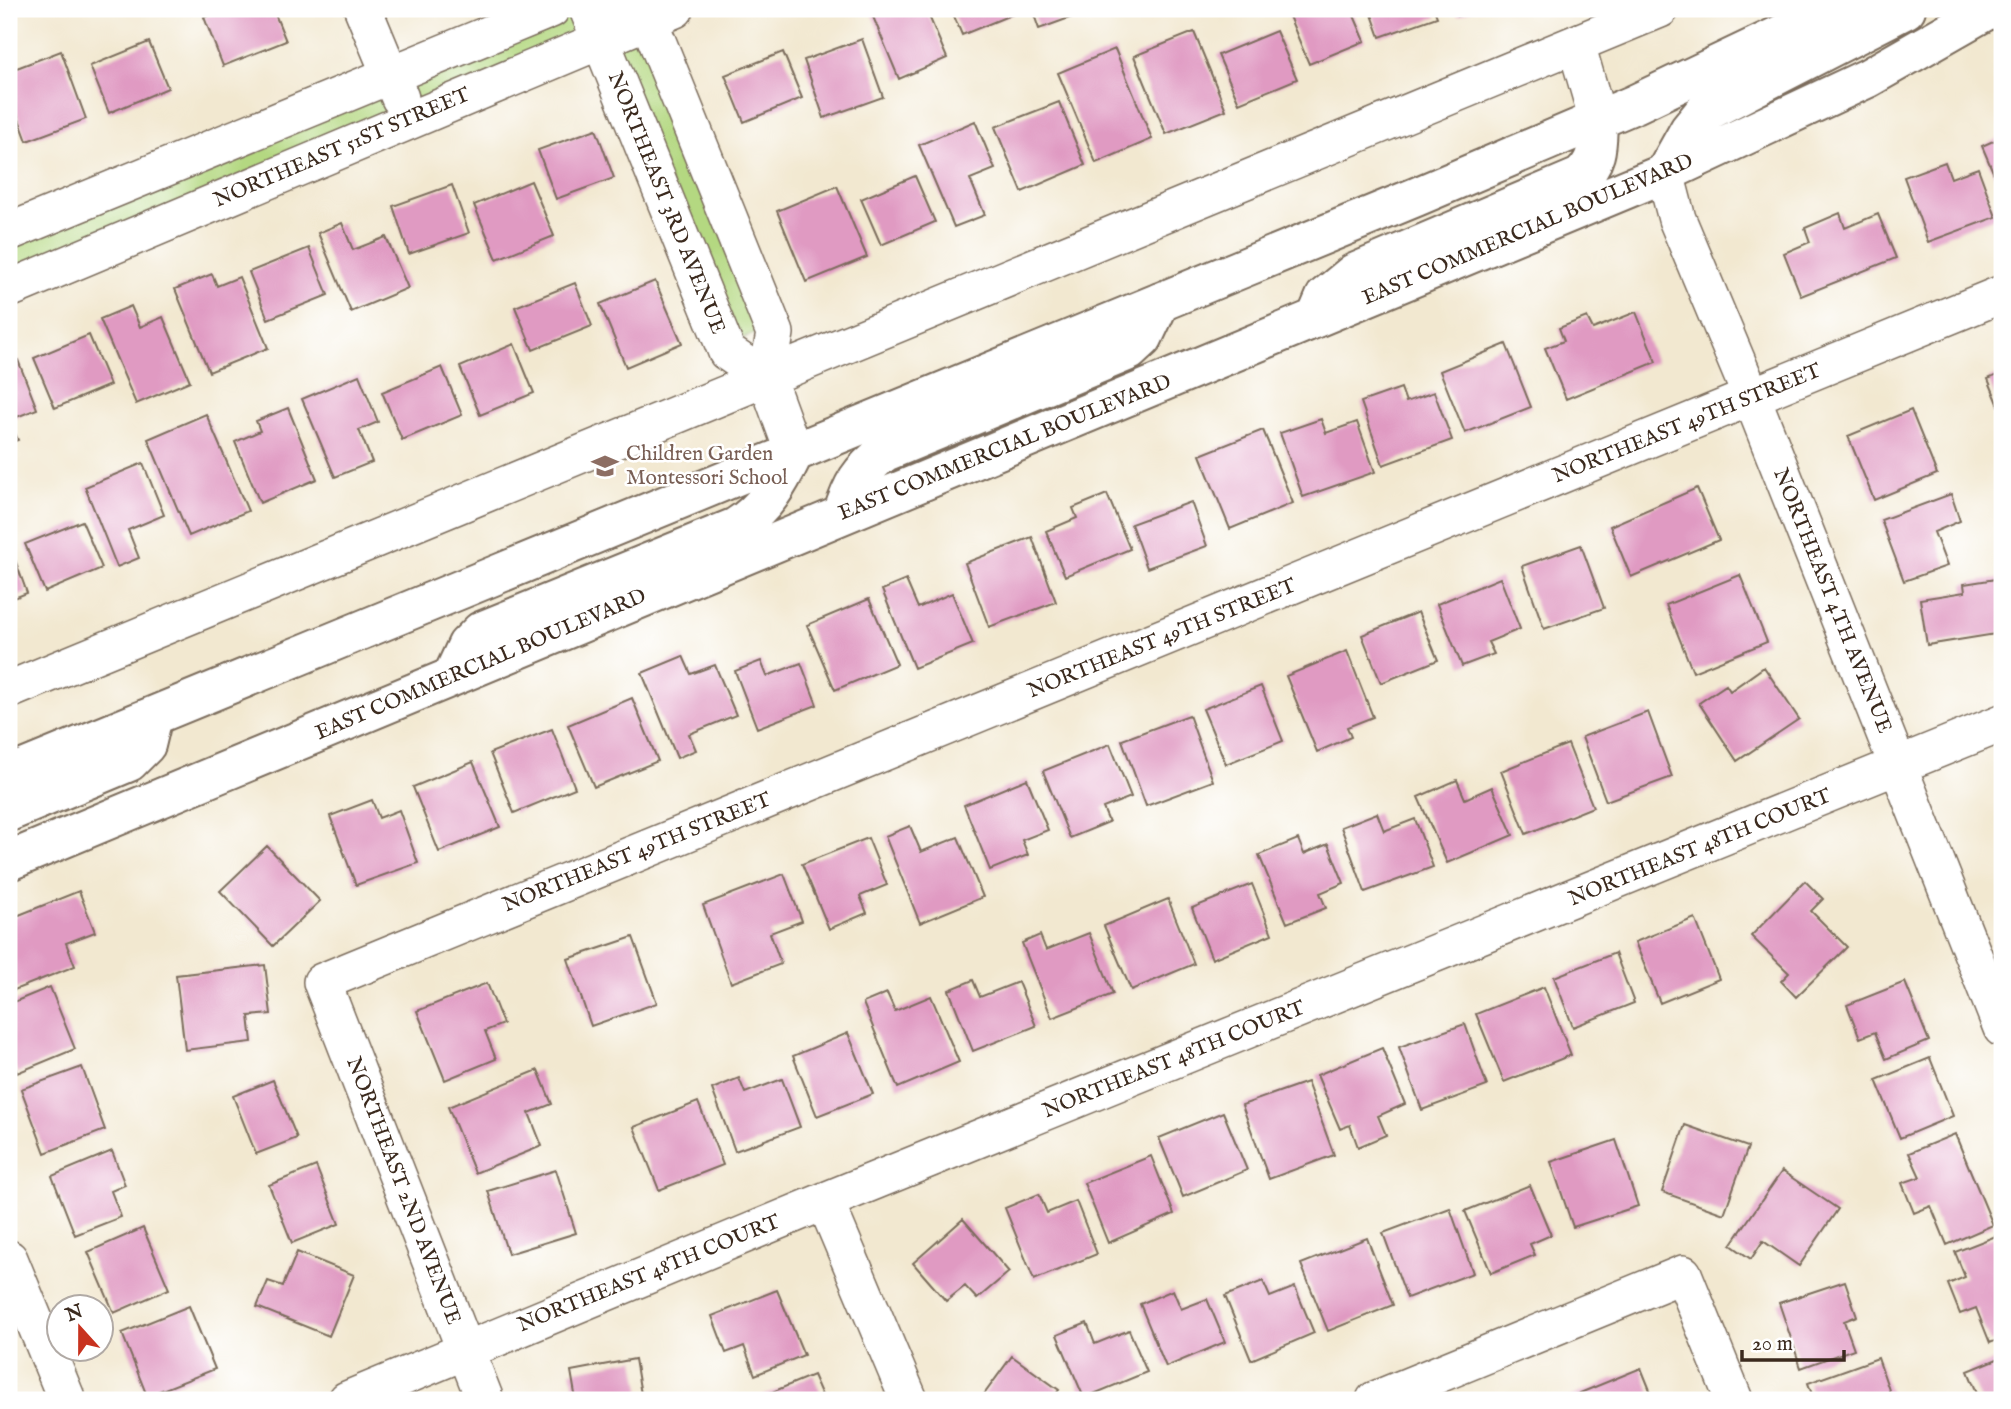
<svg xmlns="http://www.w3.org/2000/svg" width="2011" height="1409" viewBox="0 0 2011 1409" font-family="'IM FELL English',serif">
<rect width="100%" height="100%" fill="#fff"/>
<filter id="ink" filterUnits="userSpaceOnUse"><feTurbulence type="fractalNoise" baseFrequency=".0143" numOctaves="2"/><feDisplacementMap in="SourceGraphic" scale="14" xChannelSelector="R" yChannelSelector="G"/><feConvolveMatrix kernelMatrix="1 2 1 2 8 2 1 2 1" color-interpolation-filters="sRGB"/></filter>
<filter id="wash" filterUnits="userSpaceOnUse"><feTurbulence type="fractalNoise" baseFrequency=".00686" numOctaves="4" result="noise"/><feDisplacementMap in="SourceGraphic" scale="28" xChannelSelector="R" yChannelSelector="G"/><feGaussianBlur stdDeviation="1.57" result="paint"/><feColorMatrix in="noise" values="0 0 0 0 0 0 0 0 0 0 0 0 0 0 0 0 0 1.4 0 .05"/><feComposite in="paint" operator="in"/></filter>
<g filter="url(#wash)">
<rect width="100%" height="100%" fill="#f2e8d0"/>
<path fill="#b4d881" stroke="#788150" stroke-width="2" d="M569,9H659L765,329L736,341L607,30L9,275V241Z"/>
<g id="blocks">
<path fill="#e09ac2" d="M225,9H273L286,41L223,66L204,17Z
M878,9H926L947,58L899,79L871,12Z
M951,9H1016L1018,12L962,35Z
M1032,9H1094L1039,29Z
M1286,9H1358L1352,11L1365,41L1309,64Z
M1370,9H1434L1437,17L1380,37Z
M1455,9H1474L1458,16Z
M1276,31L1297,79L1239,103L1218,55Z
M1194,32L1226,110L1166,134L1134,56Z
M862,39L883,97L824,118L804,60Z
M149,42L168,88L109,113L90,66Z
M1115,49L1152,139L1096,163L1058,73Z
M61,51L86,119L27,141L9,92V71Z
M783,52L802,98L744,122L725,75Z
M1059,102L1085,165L1022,192L995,127Z
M975,121L995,169L970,179L985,215L954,227L919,145Z
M596,129L614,178L556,199L538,150Z
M9,130L17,150L9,153Z
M2002,137V193L1982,146Z
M1945,162L1951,178L1978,168L1996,217L1928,242L1904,177Z
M915,176L935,222L881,245L861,199Z
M531,181L554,236L497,259L474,205Z
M452,185L469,233L409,254L393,206Z
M837,186L867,257L806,282L777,211Z
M1840,213L1845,228L1878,214L1896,258L1801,296L1784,253L1810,242L1805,228Z
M342,223L353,250L386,237L408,288L351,312L318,233Z
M309,248L328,295L268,319L249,272Z
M212,274L217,286L239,277L268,348L209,372L175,289Z
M655,281L682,343L626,367L600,304Z
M575,283L592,326L533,350L515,307Z
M131,306L140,327L163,317L190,381L136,404L100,319Z
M1636,312L1656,362L1566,399L1545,348L1564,341L1559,328L1587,317L1593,329Z
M89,335L110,385L55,408L34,358Z
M514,344L534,393L480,415L460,367Z
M1506,344L1531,407L1465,433L1440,371Z
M18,360L37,409L9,420L18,440L9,443V364Z
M442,367L462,415L402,440L382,392Z
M2002,373V413L1988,379Z
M359,375L378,422L359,430L372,462L335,477L302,399Z
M1401,388L1406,402L1434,392L1452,440L1383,465L1361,402Z
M288,408L317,479L260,503L235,442L260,431L256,421Z
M1911,410L1937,474L1874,500L1848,436Z
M206,414L248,511L189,536L148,439Z
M1321,419L1326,433L1357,422L1375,472L1303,497L1280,433Z
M1263,430L1293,503L1230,529L1200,455Z
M143,463L164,515L128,530L139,558L117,567L85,487Z
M1697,488L1719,540L1631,577L1610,526Z
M1107,494L1130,549L1065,576L1046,531L1077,518L1073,508Z
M1951,494L1960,521L1934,532L1947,566L1904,581L1881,520Z
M1191,502L1207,546L1147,568L1131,524Z
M82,521L102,568L45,592L25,544Z
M1032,537L1056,602L989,627L965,563Z
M9,543L27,593L9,600Z
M1581,545L1604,608L1544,629L1522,566Z
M1740,575L1767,642L1693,672L1666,605Z
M1500,578L1520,629L1488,642L1494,654L1462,666L1437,604Z
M2002,578V633L1927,645L1920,599L1965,592L1964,584Z
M906,580L918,608L952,593L973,644L914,668L882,590Z
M869,599L897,664L835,690L807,625Z
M1418,612L1438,660L1381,683L1362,635Z
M1347,651L1373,717L1347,727L1351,737L1317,752L1286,676Z
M683,656L691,674L715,665L736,715L689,734L696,750L677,758L642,673Z
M761,661L767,676L801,663L817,705L757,728L735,671Z
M1764,667L1799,719L1737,761L1699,703L1726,685L1730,691Z
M1261,686L1283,741L1226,764L1203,709Z
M632,698L658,761L594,787L568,725Z
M1648,712L1672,777L1606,801L1582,737Z
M1189,715L1213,781L1146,806L1122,740Z
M552,729L575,788L514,813L490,753Z
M1110,744L1131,797L1103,808L1109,822L1070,838L1043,771Z
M1568,744L1593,807L1526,834L1501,771Z
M473,762L500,827L439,852L413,787Z
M1027,779L1048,830L1022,840L1028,855L990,870L964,805Z
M1457,780L1465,799L1492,787L1513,835L1447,863L1418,797Z
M372,800L379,818L399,810L418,863L356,885L330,816Z
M1377,813L1384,831L1415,819L1433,867L1365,892L1341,827Z
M910,826L921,852L958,837L983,897L920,923L885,836Z
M868,838L887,885L860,896L867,913L829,929L802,864Z
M1298,839L1304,854L1328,844L1344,883L1320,893L1326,908L1287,923L1259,855Z
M267,846L320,901L273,946L220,891Z
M784,874L802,921L770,933L781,964L731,983L703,905Z
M1805,881L1823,899L1811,911L1847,947L1796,997L1781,981L1789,973L1751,936Z
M1252,884L1272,934L1212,959L1192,908Z
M79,891L95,932L66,943L75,966L9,992V919Z
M1168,899L1194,964L1131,990L1104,926Z
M1695,918L1719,979L1660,1003L1635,942Z
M1089,933L1113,994L1052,1018L1022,943L1040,935L1046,950Z
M633,937L657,1003L591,1026L568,959Z
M1615,953L1634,1003L1573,1027L1554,977Z
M265,965L271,1014L249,1016L252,1042L185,1050L176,975Z
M973,980L980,997L1018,982L1036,1026L973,1051L949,990Z
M1905,982L1929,1041L1886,1059L1875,1032L1860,1038L1847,1005Z
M487,983L503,1024L485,1031L496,1059L445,1080L417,1011Z
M50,987L75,1049L17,1073L9,1052V1004Z
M1544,987L1571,1055L1504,1082L1476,1014Z
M887,993L895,1011L931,996L959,1062L898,1088L863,1003Z
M1465,1024L1487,1086L1422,1110L1399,1047Z
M848,1033L873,1094L817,1116L793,1056Z
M1382,1048L1405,1104L1378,1116L1386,1135L1358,1147L1350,1125L1340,1129L1317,1075Z
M1930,1058L1953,1116L1900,1138L1876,1080Z
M82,1067L105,1130L45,1153L21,1089Z
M538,1070L552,1104L529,1113L542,1146L475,1173L448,1107Z
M739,1078L745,1093L782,1079L800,1127L735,1151L712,1089Z
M273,1080L297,1138L256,1154L233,1096Z
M1307,1082L1334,1155L1269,1179L1242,1105Z
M698,1102L723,1165L659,1190L634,1127Z
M1223,1112L1247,1170L1183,1197L1159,1138Z
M1685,1125L1748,1147L1724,1214L1662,1192Z
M1955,1134L1993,1225L1947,1245L1931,1206L1914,1213L1902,1183L1920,1177L1909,1153Z
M1616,1140L1638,1206L1573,1227L1551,1162Z
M112,1151L125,1185L111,1191L121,1217L75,1235L52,1176Z
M1151,1156L1174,1214L1108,1243L1084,1183Z
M316,1166L339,1224L292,1243L269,1185Z
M556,1170L576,1233L508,1254L488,1191Z
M1782,1171L1838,1209L1799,1266L1763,1241L1751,1259L1731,1245Z
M1530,1185L1551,1235L1530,1244L1535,1255L1491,1273L1465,1211Z
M1039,1194L1047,1213L1076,1201L1097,1254L1034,1280L1005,1208Z
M1450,1208L1473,1273L1407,1298L1383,1233Z
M963,1219L1009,1272L977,1299L965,1286L946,1301L913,1263Z
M143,1228L169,1289L114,1313L88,1252Z
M2001,1234L2002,1338L1990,1343L1976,1308L1960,1314L1948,1284L1965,1277L1955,1252Z
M1367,1238L1393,1305L1328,1331L1301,1264Z
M297,1252L354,1275L329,1336L257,1307L268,1281L283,1286Z
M1263,1281L1270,1297L1295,1287L1314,1333L1251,1360L1225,1296Z
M1845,1281L1857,1316L1844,1321L1854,1349L1801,1368L1779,1303Z
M777,1290L804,1355L755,1375L744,1346L726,1353L712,1316Z
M1173,1290L1181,1309L1207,1299L1225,1342L1166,1367L1140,1304Z
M189,1306L215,1369L147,1396L122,1333Z
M1087,1323L1095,1344L1129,1330L1147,1372L1084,1398L1057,1335Z
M1012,1356L1059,1390L1051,1400H980Z
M2002,1357V1400H1980L1968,1371Z
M1878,1358L1892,1399L1814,1400L1808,1383Z
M635,1359L642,1400H576L571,1371Z
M1641,1368L1654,1400H1563Z
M813,1375L824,1400H753Z"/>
</g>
</g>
<g filter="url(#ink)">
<use href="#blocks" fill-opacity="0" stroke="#7b6c5c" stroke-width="2"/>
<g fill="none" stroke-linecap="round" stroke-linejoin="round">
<defs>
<path id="street" d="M363,9L400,98
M588,9L727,352L767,379
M644,9L775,333L767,379L794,453
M1576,44L1598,120
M1665,173L1677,219L1752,398L2002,1028
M9,232L551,9
M9,289L675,9
M9,690L1660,9
M825,1201L909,1400
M9,1259L67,1400
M347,1400L825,1201L2002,723
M485,1400L322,982L2002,294
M1375,1400L1683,1274L1734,1400"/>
<path id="primary" d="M1665,173L1689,130L1702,114L1906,9
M1316,318L1325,297L1354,273L1580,177C1599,161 1597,144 1598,120
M842,515C852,485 859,471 885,452L1129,351L1143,338L1160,302
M452,677L467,645L481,631L736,527C765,509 779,484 794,453
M9,775L1416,197L1635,104L1835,9
M9,812L129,762L146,745L153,716
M9,861L1665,173L1868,78L1989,9"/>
</defs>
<use href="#street" stroke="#7b6c5c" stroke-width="40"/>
<use href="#primary" stroke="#7b6c5c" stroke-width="42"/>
<use href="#street" stroke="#fff" stroke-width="37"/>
<use href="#primary" stroke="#fff" stroke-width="38"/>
</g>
</g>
<defs>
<symbol id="school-bare" viewBox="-9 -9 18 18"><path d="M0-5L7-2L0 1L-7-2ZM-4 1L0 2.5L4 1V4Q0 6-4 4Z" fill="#8d6e63" stroke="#fff" stroke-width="2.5" paint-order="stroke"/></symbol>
</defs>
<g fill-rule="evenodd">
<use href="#school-bare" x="586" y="447" width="38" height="38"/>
</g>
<g text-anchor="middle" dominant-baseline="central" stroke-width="5" stroke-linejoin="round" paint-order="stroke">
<g font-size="21" fill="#3b2a1e" stroke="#fff">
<text transform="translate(342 148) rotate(-23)">NORTHEAST 51ST STREET</text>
<text transform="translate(666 203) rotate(68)">NORTHEAST 3RD AVENUE</text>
<text transform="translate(1528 230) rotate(-23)">EAST COMMERCIAL BOULEVARD</text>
<text transform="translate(1687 424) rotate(-22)">NORTHEAST 49TH STREET</text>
<text transform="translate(1005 448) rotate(-22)">EAST COMMERCIAL BOULEVARD</text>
<text transform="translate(1832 601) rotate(68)">NORTHEAST 4TH AVENUE</text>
<text transform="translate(1162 639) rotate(-22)">NORTHEAST 49TH STREET</text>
<text transform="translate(481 665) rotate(-23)">EAST COMMERCIAL BOULEVARD</text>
<text transform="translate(1700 848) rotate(-22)">NORTHEAST 48TH COURT</text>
<text transform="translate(637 853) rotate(-22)">NORTHEAST 49TH STREET</text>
<text transform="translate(1174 1060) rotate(-22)">NORTHEAST 48TH COURT</text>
<text transform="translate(403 1191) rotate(69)">NORTHEAST 2ND AVENUE</text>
<text transform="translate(649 1274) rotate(-22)">NORTHEAST 48TH COURT</text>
</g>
<g font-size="21" fill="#785e54" stroke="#fff" text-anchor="start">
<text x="626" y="454">Children Garden<tspan x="626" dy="24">Montessori School</tspan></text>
</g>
</g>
<rect width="2011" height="1409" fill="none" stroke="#fff" stroke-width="35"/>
<g transform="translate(80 1328) rotate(339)"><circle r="33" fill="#ffffff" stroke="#b1aaa5" stroke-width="2"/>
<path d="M0-5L12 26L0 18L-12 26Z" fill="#c8321e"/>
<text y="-10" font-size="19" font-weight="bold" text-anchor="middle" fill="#3b2a1e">N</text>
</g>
<path d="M1742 1350v10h102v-10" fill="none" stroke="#3b2a1e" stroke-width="3.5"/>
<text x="1752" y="1350" font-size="21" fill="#3b2a1e" stroke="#ffffff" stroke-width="5" paint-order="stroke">20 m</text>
</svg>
